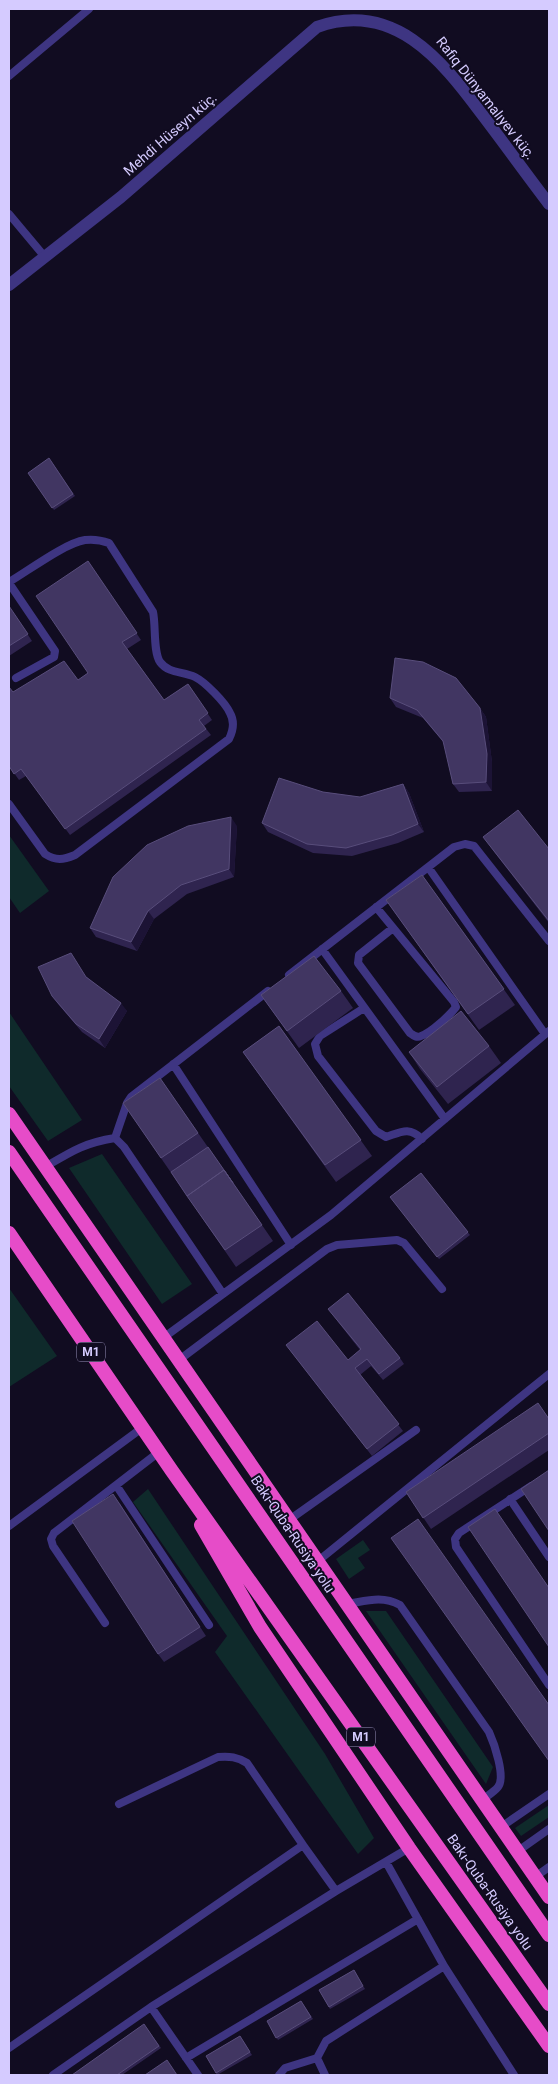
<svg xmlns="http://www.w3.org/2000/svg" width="558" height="2084" viewBox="0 0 558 2084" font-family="Roboto,sans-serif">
<rect width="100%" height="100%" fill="#110c21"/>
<path fill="#0f2a2b" d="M9,835L49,891L20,913L9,897Z
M9,1012L82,1120L48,1141L9,1086Z
M102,1154L192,1284L162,1304L69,1168Z
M9,1288L57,1356L9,1387Z
M148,1489L325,1754L374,1838L358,1854L215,1652L227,1636L133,1502Z
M363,1540L370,1550L358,1558L365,1568L349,1579L336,1559Z
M366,1611H386L493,1767L486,1784Z
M549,1805V1817L521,1836L515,1828Z"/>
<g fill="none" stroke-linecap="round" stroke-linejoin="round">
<path stroke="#3e3582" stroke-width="8" d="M9,76L89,9
M9,214L45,257
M9,582C28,571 65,543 85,540C94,539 101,540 109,543L153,612C156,625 153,652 160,662C169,674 183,671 195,677C205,682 225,702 230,713C235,722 233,731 229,739L75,855C63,860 56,861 45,854L9,804
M9,583L55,651L54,657L16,678
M428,867L545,1034
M376,907L454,1002L456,1007C450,1015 431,1033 421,1036C417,1038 414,1036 410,1033L358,963L359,955L393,928
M322,949L445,1119
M289,975L454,847L465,844L474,846L549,941
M364,1008L320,1036L315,1044L318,1056L376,1131L386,1137C401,1132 409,1126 422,1139
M173,1064L291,1245
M115,1138L127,1103L131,1097L268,991
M45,1167C72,1151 84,1143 115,1138L124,1147L223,1294
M163,1338L331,1215L549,1031
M179,1360L327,1249L337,1245L397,1240L404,1243L442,1289
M116,1485L209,1625
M531,1486L459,1533L455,1539L456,1547L549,1685
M510,1499L549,1557
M289,1520L416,1430
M9,1526L142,1428
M318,1561L549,1374
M347,1604C366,1601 382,1595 400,1605L489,1732C494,1743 506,1777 498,1787C494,1792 487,1796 482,1800
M105,1623L53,1546L51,1539L54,1533L159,1452
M119,1804L218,1757C230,1756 237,1757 247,1763L303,1845
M501,1827L549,1794
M518,1851L549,1829
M386,1862L444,1966L514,2075
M535,1877L549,1867
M151,2007L198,2075
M9,2048L303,1845L336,1891
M186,2058L418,1919
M53,2075L151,2007L336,1891L409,1848
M279,2075L285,2068L317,2058
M325,2075L317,2058L326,2041L444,1966"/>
<path stroke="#3e3582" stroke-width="12" d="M9,285L121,197L317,27C393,0 441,59 481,113C504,143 526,174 549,204"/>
<path stroke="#e64cc8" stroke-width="14" d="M9,1114L549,1897
M9,1152L549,1935
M9,1233L172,1471L549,2004
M201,1525L260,1627L409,1848L549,2046"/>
</g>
<path fill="#2f244f" d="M49,458L75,496L54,510L28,473Z
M88,561L141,640L127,649L164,700L188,684L212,720L204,726L211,735L70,835L26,776L19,780L9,766L13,692L78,680L88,673Z
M9,606L32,641L9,656Z
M390,698L480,708L486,717L492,762V791L459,792L453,784L444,743L423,718L396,707Z
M403,784L409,793L424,832L398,843L352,856L313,853L268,832L262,823L323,792L360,797Z
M237,826L234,877L187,894L154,919L137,951L96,937L90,928Z
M483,837L549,849V923L495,853Z
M422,875L515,1005L479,1030L386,900Z
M87,977L127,1011L105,1048L82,1032L58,1004L52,996Z
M341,991L353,1008L299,1048L261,995Z
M279,1026L372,1156L336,1182L243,1052Z
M489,1046L501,1063L448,1104L420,1069L409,1052Z
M160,1078L273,1241L236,1267L123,1103Z
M421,1173L470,1235L439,1259L390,1197Z
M328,1309L400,1358L404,1364L383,1380L371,1366L360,1375L403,1431L372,1456L286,1345L348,1360L360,1350Z
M549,1419V1450L431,1529L406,1492Z
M119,1502L206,1636L164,1662L158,1654Z
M354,1970L365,1989L330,2009L319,1990Z
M301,2001L313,2019L278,2040L267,2021Z
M144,2024L161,2048L122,2075H72Z
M240,2036L252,2055L217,2075L206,2056Z"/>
<path fill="#1c1335" d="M480,708L486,717L492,762V791L486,782Z
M403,784L409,793L424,832L418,824Z
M231,817L237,826L234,877L229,869Z
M148,911L154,919L137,951L131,942Z
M121,1003L127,1011L105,1048L99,1039Z"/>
<path fill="#413662" stroke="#584d7b" d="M49,458L73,494L52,508L28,473Z
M88,561L137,633L122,642L164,700L188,684L208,713L199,720L206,729L65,829L21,769L14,774L9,766V687L13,692L64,661L78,680L88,673L36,596Z
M9,606L28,634L9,646Z
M395,658L423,662L456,678L480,708L487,754L486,782L453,784L443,741L417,710L390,698Z
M279,778L323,792L360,797L403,784L418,824L392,835L346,848L307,844L262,823Z
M518,810L549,849V921L483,837Z
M231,817L229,869L181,885L148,911L131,942L90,928L113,877L147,845L188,826Z
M422,875L504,989L468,1014L386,900Z
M71,953L86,977L121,1003L99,1039L76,1024L52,996L38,967Z
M314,956L341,991L287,1031L261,995Z
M461,1011L489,1046L437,1087L409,1052Z
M279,1026L361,1140L325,1165L243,1052Z
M160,1078L198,1133L161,1158L123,1103Z
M208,1147L233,1183L224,1170L187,1196L171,1172Z
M224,1170L262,1225L225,1250L187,1196Z
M421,1173L468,1232L437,1257L390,1197Z
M348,1293L400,1358L379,1374L367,1359L355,1368L399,1424L367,1449L286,1345L317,1321L348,1360L361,1349L328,1309Z
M538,1403L549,1419V1433L423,1518L406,1492Z
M549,1470V1531L521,1489Z
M113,1494L200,1627L158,1654L72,1521Z
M495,1509L549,1588V1647L468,1527Z
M418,1519L549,1705V1761L391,1538Z
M354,1970L363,1986L329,2007L319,1990Z
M301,2001L311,2017L276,2038L267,2021Z
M144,2024L159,2046L117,2075H72Z
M240,2036L250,2052L216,2073L206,2056Z
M167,2060L177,2075H145Z"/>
<g text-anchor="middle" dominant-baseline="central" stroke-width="4" stroke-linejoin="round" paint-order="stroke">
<g fill="#110c21" stroke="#9a92bc" stroke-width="1">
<rect x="77" y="1342.5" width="28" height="19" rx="4"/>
<rect x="347" y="1727.5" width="28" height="19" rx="4"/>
</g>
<g font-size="12" font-weight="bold" fill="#d5cbff">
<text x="91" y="1352">M1</text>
<text x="361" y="1737">M1</text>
</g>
<g font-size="14" fill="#d5cbff" stroke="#110c21">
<text transform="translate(486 98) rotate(52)">Rafiq Dünyamalıyev küç.</text>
<text transform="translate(170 134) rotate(-41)">Mehdi Hüseyn küç.</text>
<text transform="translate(293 1534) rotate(56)">Bakı-Quba-Rusiya yolu</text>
<text transform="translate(490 1892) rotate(55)">Bakı-Quba-Rusiya yolu</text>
</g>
</g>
<rect width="558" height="2084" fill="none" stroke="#d5cbff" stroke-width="20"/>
</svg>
